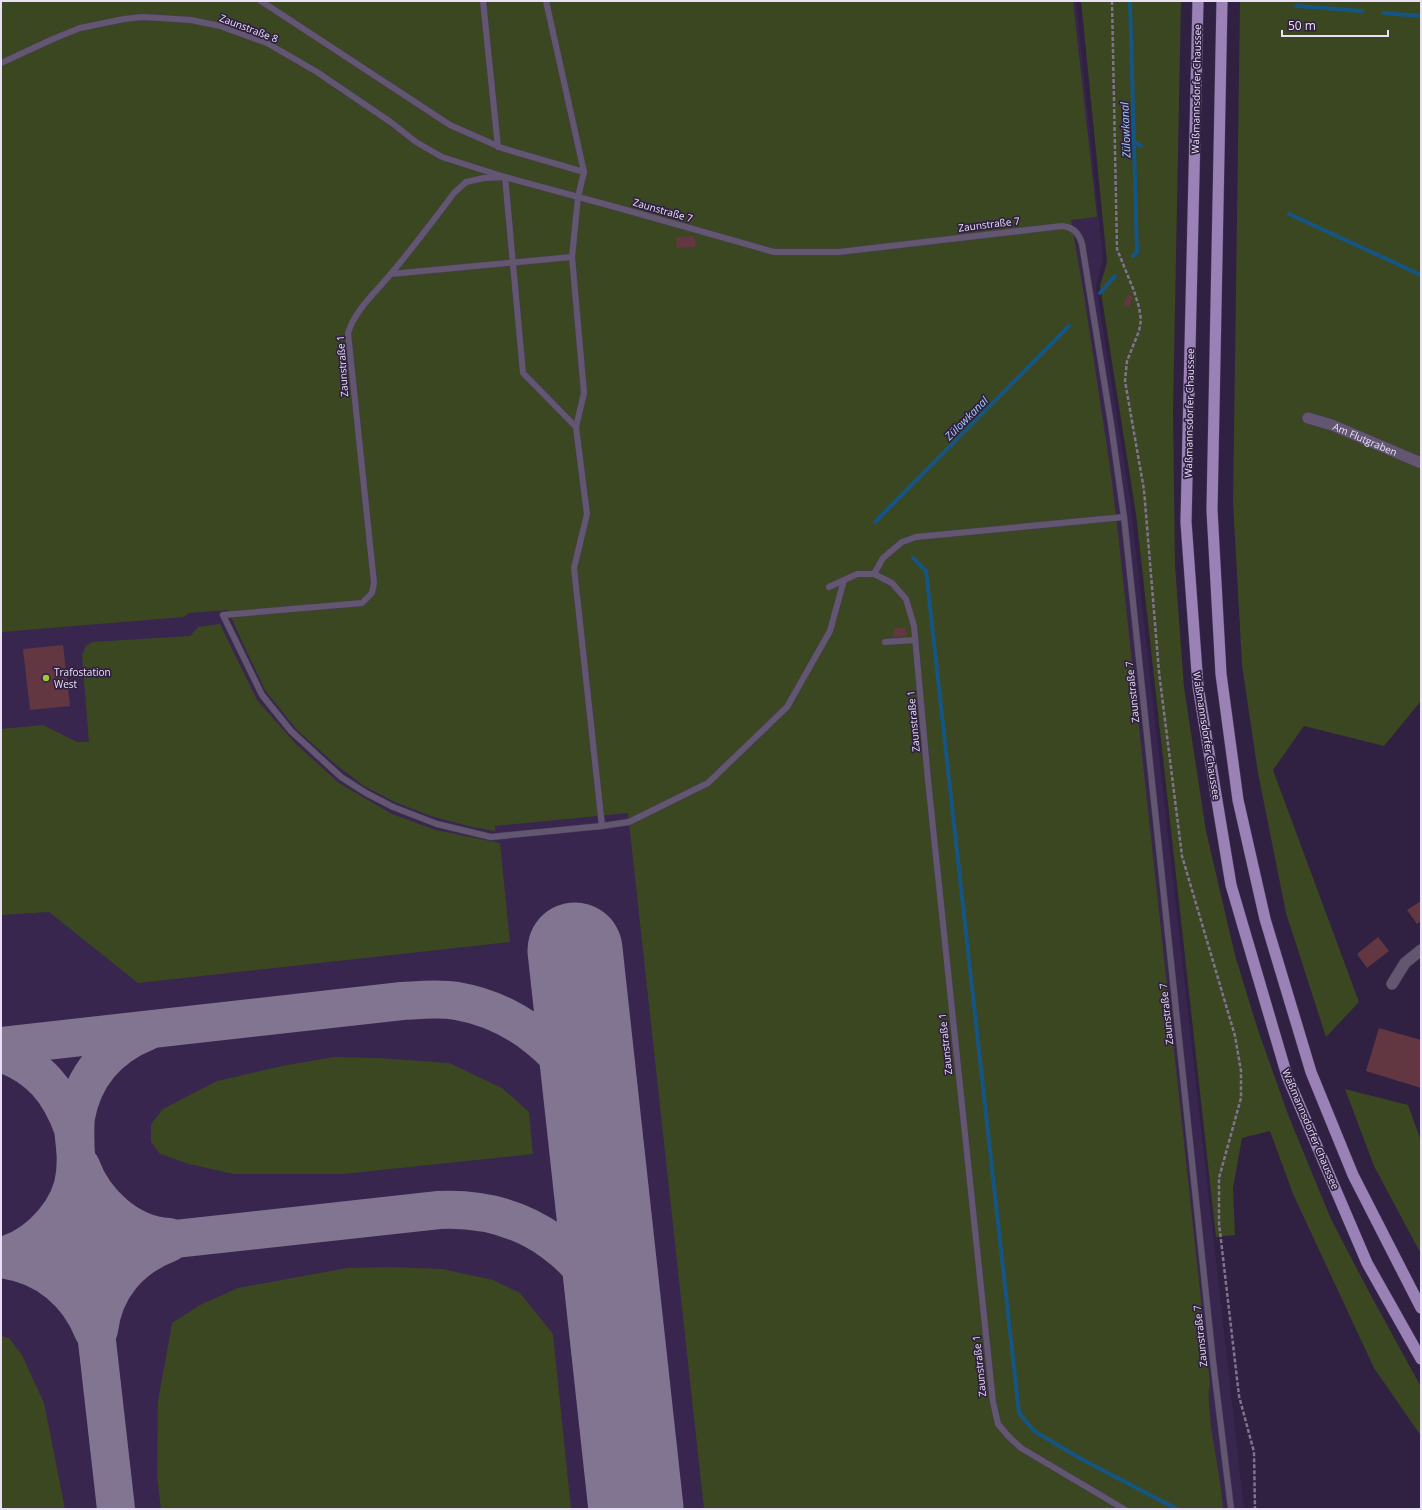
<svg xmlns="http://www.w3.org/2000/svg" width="1422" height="1510" viewBox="0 0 1422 1510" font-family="'Open Sans',sans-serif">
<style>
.built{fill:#39264e}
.green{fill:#3a4721}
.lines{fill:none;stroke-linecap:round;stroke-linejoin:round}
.stream{stroke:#155583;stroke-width:4}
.taxiway{stroke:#827591;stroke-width:38}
.runway{stroke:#827591;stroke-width:95}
.building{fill:#623741}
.service-casing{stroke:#4a3b5a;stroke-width:7}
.minor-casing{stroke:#4a3b5a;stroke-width:12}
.primary-casing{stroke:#4a3b5a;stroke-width:12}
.path{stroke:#80738f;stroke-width:2.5;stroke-dasharray:4 2;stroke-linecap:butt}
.service{stroke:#625671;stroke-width:6}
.minor{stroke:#625671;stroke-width:11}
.primary{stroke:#9a82b7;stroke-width:11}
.poi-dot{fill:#9dca30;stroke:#302041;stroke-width:1.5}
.labels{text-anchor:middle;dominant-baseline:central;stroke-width:3.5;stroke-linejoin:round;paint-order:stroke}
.street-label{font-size:10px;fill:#eae0f6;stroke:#302041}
.poi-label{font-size:10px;fill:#eae0f6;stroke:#302041;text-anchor:start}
.water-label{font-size:11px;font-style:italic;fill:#9fcef8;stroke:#302041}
</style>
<rect width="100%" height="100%" fill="#302041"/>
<polygon class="built" points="1,1 1076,1 1103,259 1096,286 1130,499 1244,1509 1,1509"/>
<g class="green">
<path d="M1,1h1072l24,216 -26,3 13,75 27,179 8,68 91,841c-3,15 0,28 1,43 4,28 10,55 12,83h-519l-76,-696 -133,13v5l-23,-4 -41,-11 -36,-14 -31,-16 -29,-22 -38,-34 -32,-40 -25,-53 -12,-27 -39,3 -5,4 -183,15z"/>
<polygon points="1081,1 1181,1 1173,411 1175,565 1184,687 1206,831 1235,955 1258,1030 1289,1117 1331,1219 1368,1290 1421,1387 1421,1436 1374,1368 1293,1194 1270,1131 1242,1138 1233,1188 1235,1235 1216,1237 1136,514 1100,286 1107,262"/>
<polygon points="1240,1 1421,1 1421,701 1384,746 1304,726 1273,770 1359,1002 1326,1037 1286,913 1258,773 1242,665 1233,502"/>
<polygon points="220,624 257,700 296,744 339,783 392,814 436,830 500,843 510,942 138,983 49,912 1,915 1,729 43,725 77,742 89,742 82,655 86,646 92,642 190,636 198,627"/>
<polygon points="334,1057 378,1058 449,1063 502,1088 529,1112 533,1154 343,1174 234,1174 189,1164 160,1154 151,1142 151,1124 163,1109 217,1081 282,1066"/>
<polygon points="1345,1089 1408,1105 1421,1141 1421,1254 1374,1166"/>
<polygon points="391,1267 442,1269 493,1280 520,1293 553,1334 571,1509 161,1509 157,1476 158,1401 172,1323 200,1305 238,1288 347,1268"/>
<polygon points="1,1336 9,1338 22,1355 44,1403 65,1509 1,1509"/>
</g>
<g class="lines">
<g class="stream">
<polyline points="1130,1 1137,252 1133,256"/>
<polyline points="1296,6 1362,11"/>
<polyline points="1384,13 1421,16"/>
<polyline points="1134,142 1141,146"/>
<polyline points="1289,214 1421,275"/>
<polyline points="1100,293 1115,276"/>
<polyline points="875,522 1069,326"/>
<polyline points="913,558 926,571 1019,1413 1034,1431 1083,1460 1177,1509"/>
</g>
<g class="taxiway">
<path d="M1,1046l401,-45c19,-1 37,-3 55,0 58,10 115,53 133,110 3,7 4,14 5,21"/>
<path d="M1,1053c38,13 59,39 72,76l43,380"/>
<path d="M81,1166c13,36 48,69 88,71"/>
<path d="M8,1254c33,-11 64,-46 67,-81 2,-19 -1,-38 1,-56 7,-40 32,-70 70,-85"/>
<path d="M1,1258l438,-48c87,-4 157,46 179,130"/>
<path d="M6,1260c40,6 72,33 87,71"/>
<path d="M99,1330c5,-42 31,-72 70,-87"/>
</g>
<polyline class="runway" points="575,950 636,1509"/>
</g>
<g class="building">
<polygon points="694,236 696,247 677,248 676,237"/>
<polygon points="1128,294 1133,297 1129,307 1123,305"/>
<polygon points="906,627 907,636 894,637 893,629"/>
<polygon points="63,645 70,706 30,710 23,649"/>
<polygon points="1421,901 1421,921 1417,924 1407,910"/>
<polygon points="1378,937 1389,951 1367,968 1357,954"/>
<polygon points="1379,1028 1421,1040 1421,1088 1366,1071"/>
</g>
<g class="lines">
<defs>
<g id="service">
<polyline points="261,1 450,125 502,148 584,172"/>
<polyline points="483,1 498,147"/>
<polyline points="546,1 584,172 578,197 572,257 584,393 576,427"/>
<polyline points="1,63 53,39 80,28 124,19 142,17 160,18 191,20 220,26 267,43 317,72 392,123 416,142 442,157 505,177 523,373 576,427 587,514 574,568 602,826"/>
<polyline points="391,274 572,257"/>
<polyline points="874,574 883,558 902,542 916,537 1124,517"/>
<path d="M844,580l-14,51 -43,76 -79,76 -79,39 -27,4 -111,11 -54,-13 -44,-17 -27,-14 -25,-16 -50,-46 -29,-36 -39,-80 139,-12 10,-10 2,-10 -26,-250c7,-23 27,-40 41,-57 23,-27 44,-55 65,-83l12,-11 18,-4 21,-1 114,31 155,44h65l223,-26c11,1 17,7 20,18l29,180 13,93 89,844 18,148"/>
<polyline points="829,587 857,574 874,574 892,583 906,599 914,626 928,780 993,1402 998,1424 1009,1437 1021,1448 1124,1509"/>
<polyline points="885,642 915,640"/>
</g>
<g id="minor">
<path id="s1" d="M1308,418l24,7 89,38"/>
<polyline points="1392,984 1405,963 1421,950"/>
</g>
<g id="primary">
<polyline points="1198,1 1186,522 1198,686 1231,885 1287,1076 1367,1263 1421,1359"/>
<polyline points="1222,1 1212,510 1221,674 1238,800 1265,919 1311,1072 1353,1175 1421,1308"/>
</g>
</defs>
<use href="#service" class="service-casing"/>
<use href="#minor" class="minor-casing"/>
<use href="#primary" class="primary-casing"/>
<polyline class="path" points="1112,1 1117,249 1134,291 1139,307 1141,320 1139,331 1127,361 1125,381 1144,490 1159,672 1182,856 1235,1036 1241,1071 1241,1098 1219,1178 1219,1223 1239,1396 1254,1452 1255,1509"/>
<use href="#service" class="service"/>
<use href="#minor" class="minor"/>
<use href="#primary" class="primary"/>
</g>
<circle class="poi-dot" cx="46" cy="678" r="4"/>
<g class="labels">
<g class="street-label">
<text transform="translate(249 28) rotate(21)">Zaunstraße 8</text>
<text transform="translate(1196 89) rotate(-89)">Waßmannsdorfer Chaussee</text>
<text transform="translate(663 210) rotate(16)">Zaunstraße 7</text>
<text transform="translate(989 224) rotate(-7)">Zaunstraße 7</text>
<text transform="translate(342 366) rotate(-94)">Zaunstraße 1</text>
<text transform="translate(1189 413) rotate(-89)">Waßmannsdorfer Chaussee</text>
<text stroke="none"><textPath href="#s1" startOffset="61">Am Flutgraben</textPath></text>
<text transform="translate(1132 692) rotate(-96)">Zaunstraße 7</text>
<text transform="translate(913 721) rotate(-95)">Zaunstraße 1</text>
<text transform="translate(1207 736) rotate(81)">Waßmannsdorfer Chaussee</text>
<text transform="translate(1166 1014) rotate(-96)">Zaunstraße 7</text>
<text transform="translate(945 1044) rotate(-96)">Zaunstraße 1</text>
<text transform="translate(1311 1129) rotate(67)">Waßmannsdorfer Chaussee</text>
<text transform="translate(1200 1336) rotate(-96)">Zaunstraße 7</text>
<text transform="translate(979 1366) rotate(-96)">Zaunstraße 1</text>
</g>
<g class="poi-label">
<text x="54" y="672">Trafostation<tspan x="54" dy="12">West</tspan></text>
</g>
<g class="water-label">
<text transform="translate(1125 130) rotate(-92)">Zülowkanal</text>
<text transform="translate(966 418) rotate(-45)">Zülowkanal</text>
</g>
</g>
<rect width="1422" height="1510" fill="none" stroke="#eae0f6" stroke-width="4"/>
<path d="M1282 30v6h106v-6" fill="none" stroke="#eae0f6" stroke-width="2"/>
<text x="1288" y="30" font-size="12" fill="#eae0f6" stroke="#302041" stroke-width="3" paint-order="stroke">50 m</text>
</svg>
